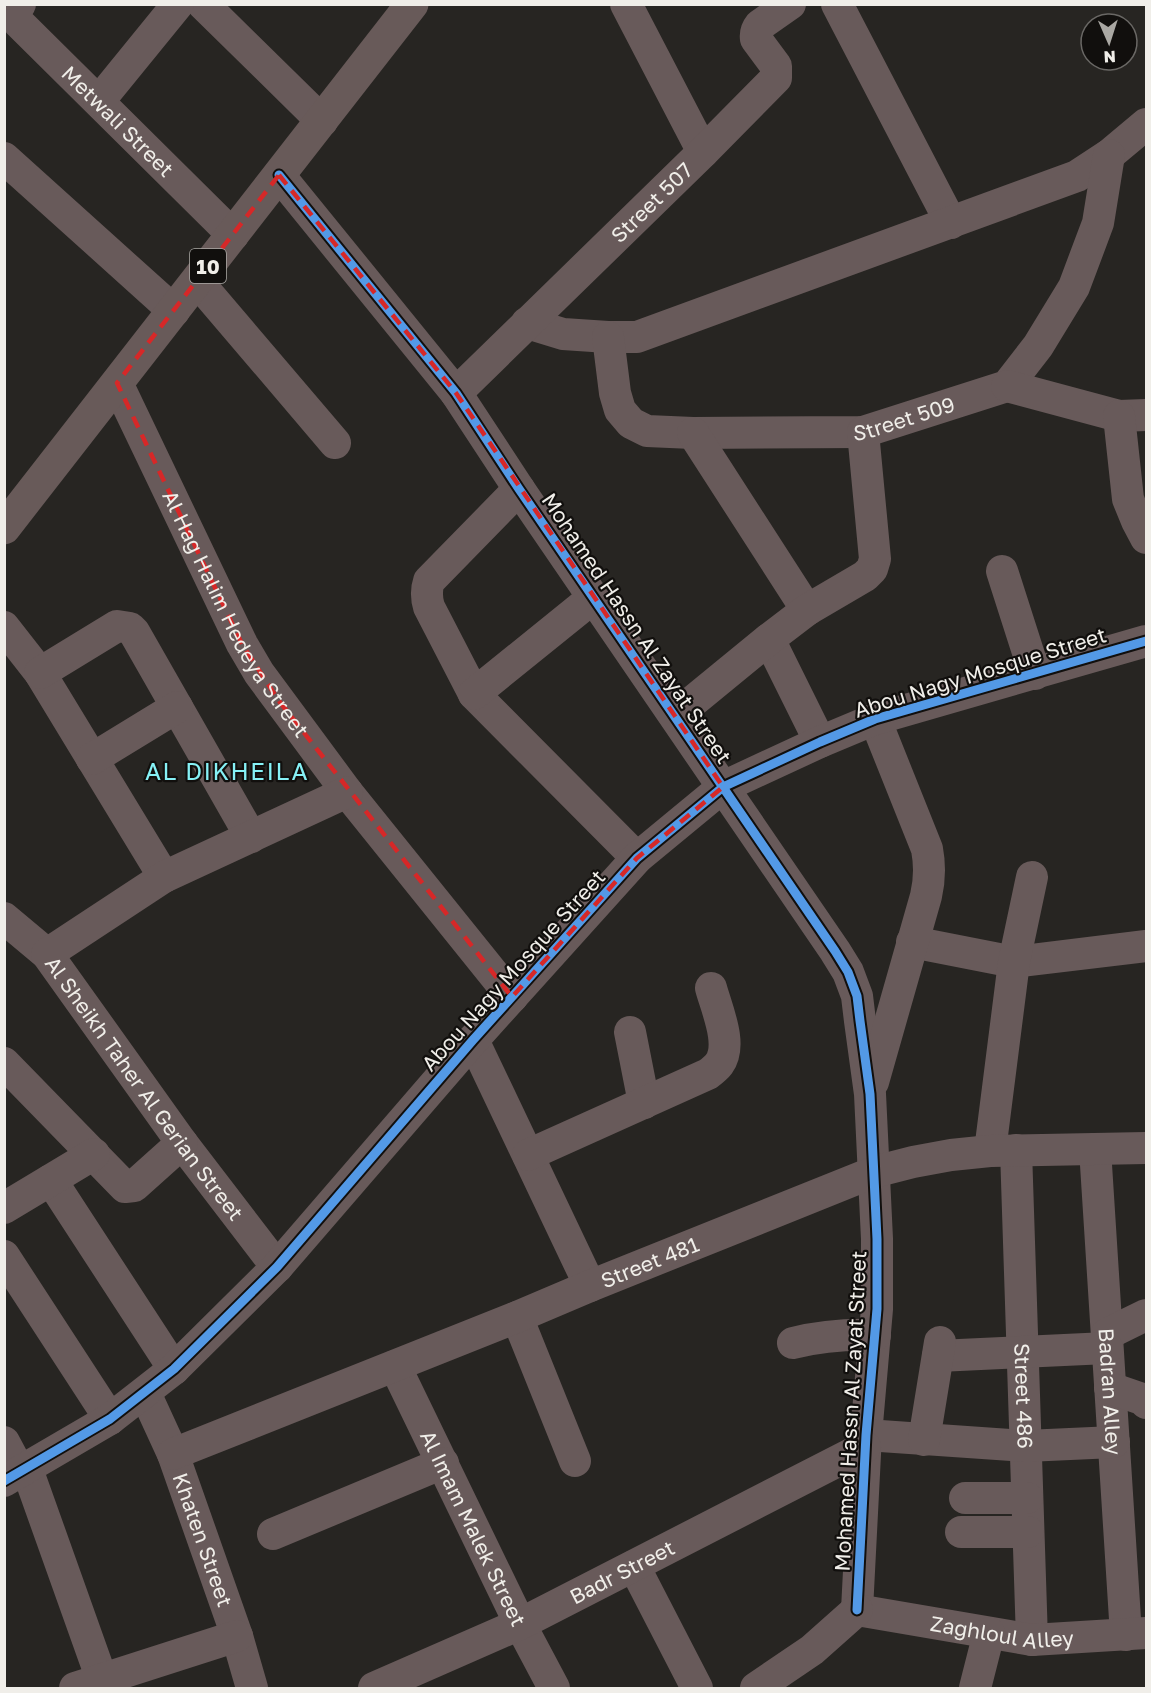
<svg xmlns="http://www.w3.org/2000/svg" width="1151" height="1693" viewBox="0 0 1151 1693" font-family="'Golos Text',sans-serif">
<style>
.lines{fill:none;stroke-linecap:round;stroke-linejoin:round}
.minor{stroke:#685a5a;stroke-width:32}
.primary{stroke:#685a59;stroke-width:33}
.cycleway-casing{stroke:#110f0d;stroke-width:13}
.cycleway{stroke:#5399e6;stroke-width:9}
.marked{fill:none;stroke:#d62828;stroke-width:4.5;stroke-dasharray:12 8;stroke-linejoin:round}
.labels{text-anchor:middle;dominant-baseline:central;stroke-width:4.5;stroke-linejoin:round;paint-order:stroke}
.shield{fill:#110f0d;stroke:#adaba7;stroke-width:1.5}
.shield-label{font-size:20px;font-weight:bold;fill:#f0eee9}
.street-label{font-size:21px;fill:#f0eee9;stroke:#110f0d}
.quarter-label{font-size:24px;letter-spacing:1.5px;fill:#86f1f6;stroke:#110f0d}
</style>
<rect width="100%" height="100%" fill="#272522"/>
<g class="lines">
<g class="minor">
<path id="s1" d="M20,4l-4,7 2,11 215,213"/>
<polyline points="203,4 322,121"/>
<polyline points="626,4 703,152"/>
<polyline points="837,4 951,223"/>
<polyline points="99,101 178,4"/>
<polyline points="4,158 174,311"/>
<polyline points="279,175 456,393 519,489 835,951 848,972 857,996 860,1021 870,1094 877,1239 877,1309 866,1435 857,1610"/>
<polyline points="197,281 335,443"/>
<polyline points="527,323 563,334 608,337 637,337 1077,176 1109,155 1146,124"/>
<path id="s2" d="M608,337l7,56 5,17 11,13 16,8 46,2 170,-1 144,-46 31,-40 36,-59 24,-64 11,-68"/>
<path id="s3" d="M117,383l125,261 17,29 88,119 165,205"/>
<polyline points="1007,386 1119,416 1146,415"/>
<path id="s4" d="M456,393l247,-241 73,-74v-12l-20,-27c-1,-6 0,-9 4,-14l30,-21"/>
<polyline points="1119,416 1128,499 1137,521 1146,538"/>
<polyline points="693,433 807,610"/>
<path d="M519,489l-90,92c-3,9 -3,16 0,26l45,87 163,164"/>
<polyline points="1002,571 1035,674"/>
<polyline points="4,627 40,673 164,877"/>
<polyline points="769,639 820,742"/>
<polyline points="40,673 117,626 130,628 134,632 251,837"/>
<polyline points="474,694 594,597"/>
<polyline points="675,716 769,639 807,610 865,576 872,569 875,559 863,432"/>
<polyline points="92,759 177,707"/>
<path id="s5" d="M4,918l43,36 135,189 95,124"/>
<polyline points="912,942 1014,962 1146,946"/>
<polyline points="47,954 164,877 347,792"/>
<polyline points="630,1032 644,1103"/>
<polyline points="473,1040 590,1286"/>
<polyline points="4,1063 125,1187 134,1186 182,1143"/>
<path d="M873,1082l53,-186c4,-17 4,-31 1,-47l-52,-130"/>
<path id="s6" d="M1095,1149l31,486"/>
<path id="s7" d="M1016,1150l16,490"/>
<polyline points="990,1151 1014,962 1032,877"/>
<path d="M528,1155l180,-81c4,-3 8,-6 11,-10 14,-19 -2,-54 -8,-76"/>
<polyline points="51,1180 174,1369"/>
<polyline points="4,1208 94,1154"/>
<polyline points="4,1256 110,1419"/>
<polyline points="517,1317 575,1461"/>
<polyline points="1107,1334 1146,1315"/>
<path d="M793,1343c28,-7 53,-9 82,-8"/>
<polyline points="938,1356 1107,1348"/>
<path id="s8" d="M395,1366l125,258 34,64"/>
<polyline points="1110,1388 1142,1399 1146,1403"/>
<path id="s9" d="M145,1393l28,61 64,182 15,52"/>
<polyline points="866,1435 1026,1446 1114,1442"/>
<polyline points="924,1440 940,1342"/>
<polyline points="4,1442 20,1472"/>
<path id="s10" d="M173,1454l344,-137 73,-31 284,-114 39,-10 38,-7 39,-4 156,-3"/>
<polyline points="27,1469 105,1688"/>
<polyline points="4,1481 110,1419 174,1369 277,1267 473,1040 637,858 723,787 820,742 875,719 1146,641"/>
<polyline points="965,1498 1027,1498"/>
<polyline points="961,1532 1028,1532"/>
<polyline points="273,1534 443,1463"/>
<polyline points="634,1566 697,1688"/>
<path id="s11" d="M857,1610l175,30 114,-7"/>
<polyline points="75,1688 237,1636"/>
<path id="s12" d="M374,1688l146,-64 345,-177"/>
<polyline points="756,1688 812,1650 857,1610"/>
<polyline points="975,1688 989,1633"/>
</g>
<polyline class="primary" points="4,528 412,4"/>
<defs>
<g id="cycleway">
<polyline points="279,175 456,393 519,489 835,951 848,972 857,996 860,1021 870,1094 877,1239 877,1309 866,1435 857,1610"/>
<polyline points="4,1481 110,1419 174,1369 277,1267 473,1040 637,858 723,787 820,742 875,719 1146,641"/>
</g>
</defs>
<use href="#cycleway" class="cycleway-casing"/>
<use href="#cycleway" class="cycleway"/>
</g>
<path class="marked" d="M279,175l177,218 267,394 -86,71 -125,139 -233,-296 -37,-57 -125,-261z"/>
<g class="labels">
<rect class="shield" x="190" y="249" width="36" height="34" rx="4.5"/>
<g class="shield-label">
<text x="208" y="266">10</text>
</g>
<g class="street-label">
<text stroke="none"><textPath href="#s1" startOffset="160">Metwali Street</textPath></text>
<text stroke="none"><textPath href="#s4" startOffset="273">Street 507</textPath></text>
<text stroke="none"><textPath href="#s2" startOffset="368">Street 509</textPath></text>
<text stroke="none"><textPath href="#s3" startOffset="260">Al Hag Halim Hedeya Street</textPath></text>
<text transform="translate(637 628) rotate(56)">Mohamed Hassn Al Zayat Street</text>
<text transform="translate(980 672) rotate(-17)">Abou Nagy Mosque Street</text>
<text transform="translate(513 970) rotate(-48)">Abou Nagy Mosque Street</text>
<text stroke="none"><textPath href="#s5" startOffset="222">Al Sheikh Taher Al Gerian Street</textPath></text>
<text stroke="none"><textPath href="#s10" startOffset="514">Street 481</textPath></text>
<text stroke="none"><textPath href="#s6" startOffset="243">Badran Alley</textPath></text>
<text stroke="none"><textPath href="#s7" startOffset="246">Street 486</textPath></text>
<text transform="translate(850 1411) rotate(-87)">Mohamed Hassn Al Zayat Street</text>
<text stroke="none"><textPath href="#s8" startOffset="180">Al Imam Malek Street</textPath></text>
<text stroke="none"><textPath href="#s9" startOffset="158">Khaten Street</textPath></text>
<text stroke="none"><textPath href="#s12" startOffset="274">Badr Street</textPath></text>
<text stroke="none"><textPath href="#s11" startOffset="147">Zaghloul Alley</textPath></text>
</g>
<g class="quarter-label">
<text x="227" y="770">AL DIKHEILA</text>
</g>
</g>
<rect width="1151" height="1693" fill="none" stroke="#f0eee9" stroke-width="12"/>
<g transform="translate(1109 42) rotate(177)"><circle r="28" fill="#110f0d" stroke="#6a6865" stroke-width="1.5"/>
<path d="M0-4.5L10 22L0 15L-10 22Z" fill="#aaa8a3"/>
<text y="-9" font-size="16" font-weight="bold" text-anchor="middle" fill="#f0eee9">N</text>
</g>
</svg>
